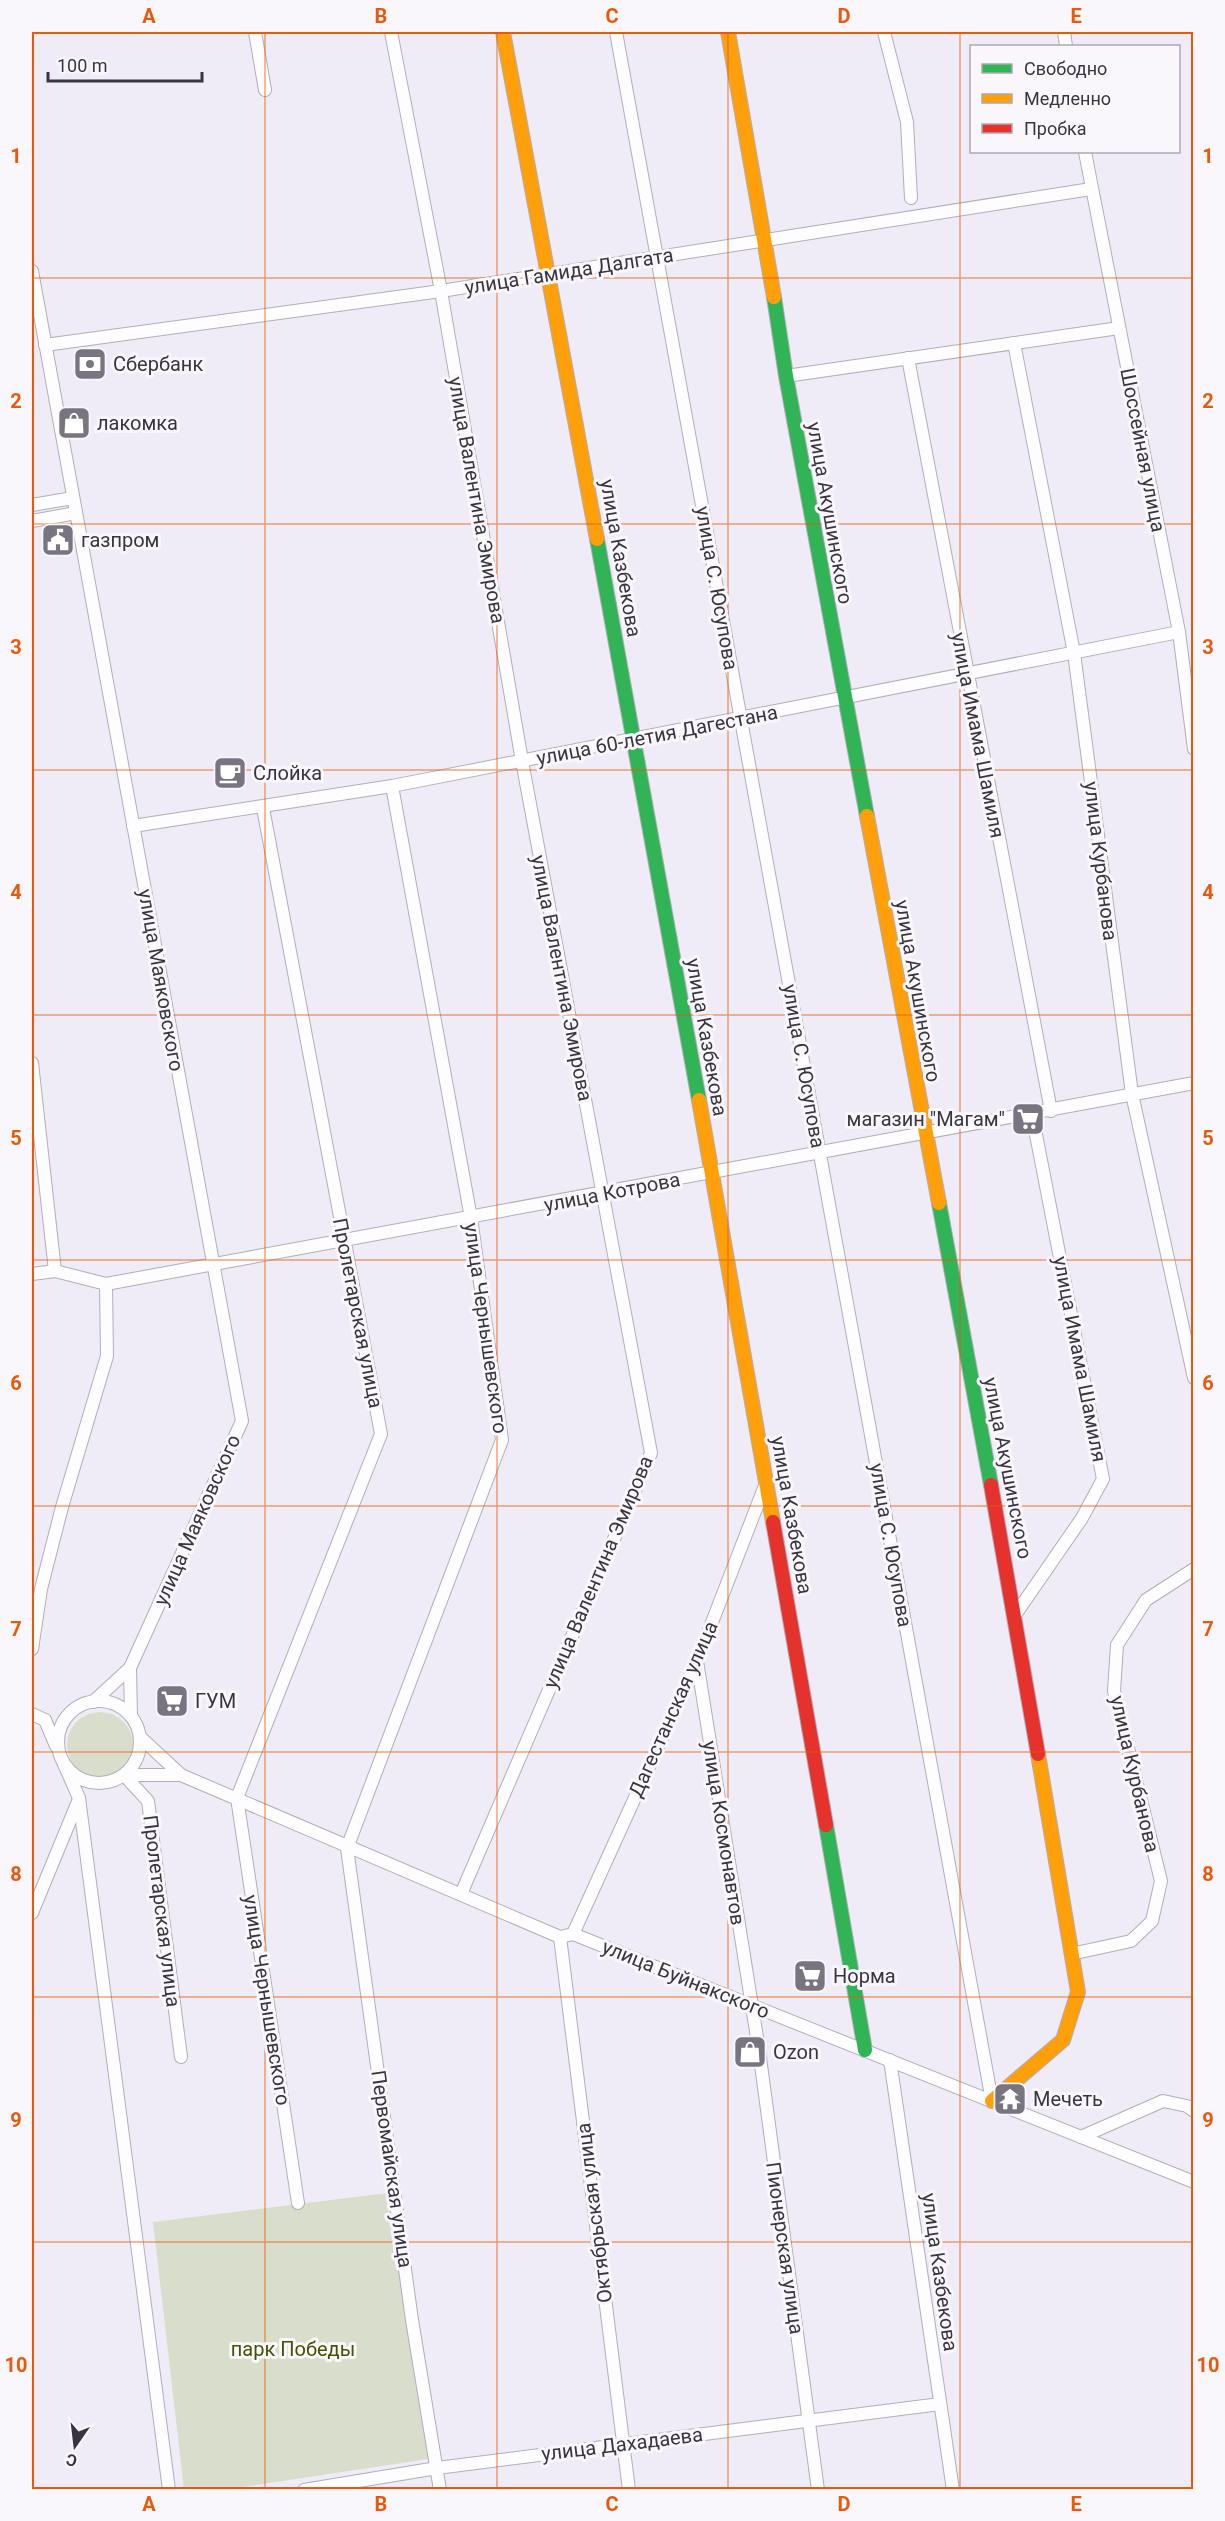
<svg xmlns="http://www.w3.org/2000/svg" width="1225" height="2521" viewBox="0 0 1225 2521" font-family="Roboto,sans-serif">
<style>
.green{fill:#d9ddcb}
.lines{fill:none;stroke-linecap:round;stroke-linejoin:round}
.street-casing{stroke:#b1aeb8;stroke-width:14}
.fast-casing{stroke:#b1aeb8;stroke-width:16}
.slow-casing{stroke:#b1aeb8;stroke-width:16}
.jam-casing{stroke:#b1aeb8;stroke-width:16}
.street{stroke:#fdfcfe;stroke-width:12}
.fast{stroke:#30b455;stroke-width:14}
.slow{stroke:#ff9f0a;stroke-width:14}
.jam{stroke:#e5322d;stroke-width:14}
.grid{fill:none;stroke:#e8590c;stroke-width:1.5;stroke-opacity:0.55}
.labels{text-anchor:middle;dominant-baseline:central;stroke-width:6;stroke-linejoin:round;paint-order:stroke}
.street-label{font-size:20px;fill:#393540;stroke:#f9f7fc}
.poi-label{font-size:20px;fill:#393540;stroke:#f9f7fc;text-anchor:start}
.park-label{font-size:20px;fill:#475200;stroke:#f9f7fc}
.neatline{fill:none;stroke:#e8590c;stroke-width:2}
.grid-label{font-size:20px;text-anchor:middle;font-weight:bold;fill:#e8590c}
</style>
<rect width="100%" height="100%" fill="#efecf7"/>
<g class="green">
<circle cx="100" cy="1745" r="33"/>
<polygon points="396,2192 435,2458 230,2489 184,2489 153,2222"/>
</g>
<g class="lines">
<defs>
<g id="street">
<polyline points="255,32 265,90"/>
<polyline points="391,32 441,291 522,761 651,1453 461,1894"/>
<polyline points="616,32 992,2101"/>
<polyline points="884,32 907,122 911,198"/>
<polyline points="1064,32 1066,46"/>
<polyline points="1085,152 1179,632 1194,749"/>
<polyline points="32,271 242,1421 130,1668"/>
<polyline points="1014,343 1074,653 1132,1094 1194,1378"/>
<polyline points="45,345 441,291 1091,189"/>
<polyline points="908,358 1051,1111"/>
<polyline points="786,376 1119,328"/>
<polyline points="32,505 73,498"/>
<polyline points="32,521 76,513"/>
<polyline points="392,786 471,1218 502,1440 347,1848 412,2320 440,2490"/>
<polyline points="263,808 381,1434 237,1798 298,2203"/>
<polyline points="133,826 392,786 1179,632"/>
<polyline points="32,1063 55,1271"/>
<polyline points="32,1274 55,1271 106,1284 1194,1083"/>
<polyline points="1015,1615 1082,1518 1103,1479 1032,1114"/>
<polyline points="32,1649 41,1589 62,1507 107,1356 106,1284"/>
<polyline points="697,1661 759,2050 818,2490"/>
<circle cx="99" cy="1742" r="41"/>
<polyline points="93,1702 130,1668 131,1716"/>
<polyline points="32,1714 45,1720"/>
<polyline points="45,1720 56,1746"/>
<polyline points="140,1737 181,1775"/>
<polyline points="64,1764 79,1798 169,2490"/>
<polyline points="124,1775 181,1775 560,1937 573,1934 1194,2182"/>
<polyline points="124,1775 148,1801 181,2057"/>
<polyline points="32,1913 79,1799"/>
<polyline points="573,1934 697,1661 766,1483"/>
<polyline points="560,1937 629,2490"/>
<polyline points="1071,1954 1131,1941 1152,1921 1161,1881 1114,1691 1117,1645 1146,1600 1194,1569"/>
<polyline points="890,2060 953,2490"/>
<polyline points="1081,2137 1163,2101 1187,2106 1194,2111"/>
<polyline points="304,2490 437,2468 940,2404"/>
</g>
<g id="fast">
<polyline points="774,297 786,376 867,816"/>
<polyline points="597,539 699,1100"/>
<polyline points="939,1203 991,1485"/>
<polyline points="826,1825 865,2050"/>
</g>
<g id="slow">
<polyline points="503,32 597,539"/>
<polyline points="728,32 774,297"/>
<polyline points="867,816 939,1203"/>
<polyline points="699,1100 773,1522"/>
<polyline points="992,2101 1063,2040 1078,1992 1038,1754"/>
</g>
<g id="jam">
<polyline points="991,1485 1038,1754"/>
<polyline points="773,1522 826,1825"/>
</g>
</defs>
<use href="#street" class="street-casing"/>
<use href="#fast" class="fast-casing"/>
<use href="#slow" class="slow-casing"/>
<use href="#jam" class="jam-casing"/>
<use href="#street" class="street"/>
<use href="#fast" class="fast"/>
<use href="#slow" class="slow"/>
<use href="#jam" class="jam"/>
</g>
<path class="grid" d="M265,32v2458M497,32v2458M728,32v2458M960,32v2458M32,278h1162M32,524h1162M32,770h1162M32,1015h1162M32,1260h1162M32,1506h1162M32,1752h1162M32,1997h1162M32,2242h1162"/>
<defs>
<symbol id="bank-square" viewBox="-11 -11 22 22"><rect x="-9" y="-9" width="18" height="18" rx="4" fill="#797580" stroke="#f9f7fc"/><path d="M-6-4H6V4H-6ZM0-2.3a2.3 2.3 0 1 0 0 4.6a2.3 2.3 0 1 0 0-4.6Z" fill="#fff"/></symbol>
<symbol id="shop-square" viewBox="-11 -11 22 22"><rect x="-9" y="-9" width="18" height="18" rx="4" fill="#797580" stroke="#f9f7fc"/><path d="M-5-2.5h2.3a2.7 3.5 0 0 1 5.4 0H5L5.5 6h-11ZM-1.5-2.5h3a1.5 2.3 0 0 0-3 0Z" fill="#fff"/></symbol>
<symbol id="civic-square" viewBox="-11 -11 22 22"><rect x="-9" y="-9" width="18" height="18" rx="4" fill="#797580" stroke="#f9f7fc"/><path d="M-.6-6.5H3V-4.5H.6V-3L4-1V1h2V6H-6V1h2V-1L-.6-3ZM-1.2 2.5V6h2.4V2.5Z" fill="#fff"/></symbol>
<symbol id="cafe-square" viewBox="-11 -11 22 22"><rect x="-9" y="-9" width="18" height="18" rx="4" fill="#797580" stroke="#f9f7fc"/><path d="M-5.5-4.5H6V0H3Q3 3.5 0 3.5H-2.5Q-5.5 3.5-5.5 0ZM3-3.2v2h1.7v-2ZM-6 4.5H4V6H-6Z" fill="#fff"/></symbol>
<symbol id="supermarket-square" viewBox="-11 -11 22 22"><rect x="-9" y="-9" width="18" height="18" rx="4" fill="#797580" stroke="#f9f7fc"/><path d="M-6-5.5h2.5l.6 2H6L4.5 2H-2.5L-4.4-4H-6ZM-1.5 3.2a1.3 1.3 0 1 0 .1 0ZM3 3.2a1.3 1.3 0 1 0 .1 0Z" fill="#fff"/></symbol>
<symbol id="temple-square" viewBox="-11 -11 22 22"><rect x="-9" y="-9" width="18" height="18" rx="4" fill="#797580" stroke="#f9f7fc"/><path d="M0-6L5-2H3V0L6.5 2.5H4V6H1.5V3h-3V6H-4V2.5H-6.5L-3 0V-2H-5Z" fill="#fff"/></symbol>
</defs>
<g fill-rule="evenodd">
<use href="#bank-square" x="71" y="345" width="38" height="38"/>
<use href="#shop-square" x="55" y="404" width="38" height="38"/>
<use href="#civic-square" x="39" y="521" width="38" height="38"/>
<use href="#cafe-square" x="211" y="754" width="38" height="38"/>
<use href="#supermarket-square" x="1009" y="1100" width="38" height="38"/>
<use href="#supermarket-square" x="153" y="1682" width="38" height="38"/>
<use href="#supermarket-square" x="791" y="1957" width="38" height="38"/>
<use href="#shop-square" x="731" y="2033" width="38" height="38"/>
<use href="#temple-square" x="991" y="2080" width="38" height="38"/>
</g>
<g class="labels">
<g class="street-label">
<text transform="translate(569 271) rotate(-9)">улица Гамида Далгата</text>
<text transform="translate(1143 450) rotate(79)">Шоссейная улица</text>
<text transform="translate(477 500) rotate(80)">улица Валентина Эмирова</text>
<text transform="translate(830 513) rotate(80)">улица Акушинского</text>
<text transform="translate(621 558) rotate(80)">улица Казбекова</text>
<text transform="translate(717 588) rotate(80)">улица С. Юсупова</text>
<text transform="translate(657 735) rotate(-11)">улица 60-летия Дагестана</text>
<text transform="translate(978 735) rotate(79)">улица Имама Шамиля</text>
<text transform="translate(1101 861) rotate(83)">улица Курбанова</text>
<text transform="translate(562 978) rotate(79)">улица Валентина Эмирова</text>
<text transform="translate(161 980) rotate(80)">улица Маяковского</text>
<text transform="translate(918 991) rotate(80)">улица Акушинского</text>
<text transform="translate(707 1037) rotate(80)">улица Казбекова</text>
<text transform="translate(804 1066) rotate(80)">улица С. Юсупова</text>
<text transform="translate(612 1192) rotate(-11)">улица Котрова</text>
<text transform="translate(358 1313) rotate(79)">Пролетарская улица</text>
<text transform="translate(486 1328) rotate(82)">улица Чернышевского</text>
<text transform="translate(1080 1359) rotate(79)">улица Имама Шамиля</text>
<text transform="translate(1008 1468) rotate(79)">улица Акушинского</text>
<text transform="translate(792 1515) rotate(80)">улица Казбекова</text>
<text transform="translate(197 1520) rotate(-66)">улица Маяковского</text>
<text transform="translate(891 1545) rotate(80)">улица С. Юсупова</text>
<text transform="translate(598 1572) rotate(-67)">улица Валентина Эмирова</text>
<text transform="translate(673 1709) rotate(-66)">Дагестанская улица</text>
<text transform="translate(1135 1774) rotate(77)">улица Курбанова</text>
<text transform="translate(724 1833) rotate(81)">улица Космонавтов</text>
<text transform="translate(162 1911) rotate(83)">Пролетарская улица</text>
<text transform="translate(686 1979) rotate(22)">улица Буйнакского</text>
<text transform="translate(267 2000) rotate(81)">улица Чернышевского</text>
<text transform="translate(392 2169) rotate(82)">Первомайская улица</text>
<text transform="translate(594 2213) rotate(-97)">Октябрьская улица</text>
<text transform="translate(785 2248) rotate(82)">Пионерская улица</text>
<text transform="translate(940 2272) rotate(82)">улица Казбекова</text>
<text transform="translate(622 2444) rotate(-7)">улица Дахадаева</text>
</g>
<g class="poi-label">
<text x="113" y="364">Сбербанк</text>
<text x="97" y="423">лакомка</text>
<text x="81" y="540">газпром</text>
<text x="253" y="773">Слойка</text>
<text x="1005" y="1119" text-anchor="end">магазин "Магам"</text>
<text x="195" y="1701">ГУМ</text>
<text x="833" y="1976">Норма</text>
<text x="773" y="2052">Ozon</text>
<text x="1033" y="2099">Мечеть</text>
</g>
<g class="park-label">
<text x="293" y="2349">парк Победы</text>
</g>
</g>
<rect width="1225" height="2521" fill="none" stroke="#f9f7fc" stroke-width="66"/>
<rect x="970" y="45" width="210" height="108" fill="#f9f7fc" stroke="#aca9b1" stroke-width="1.5"/>
<rect x="982" y="64" width="30" height="9" fill="#30b455" stroke="#aca9b1" stroke-width="1.5"/>
<text x="1024" y="75" font-size="18" fill="#393540">Свободно</text>
<rect x="982" y="94" width="30" height="9" fill="#ff9f0a" stroke="#aca9b1" stroke-width="1.5"/>
<text x="1024" y="105" font-size="18" fill="#393540">Медленно</text>
<rect x="982" y="124" width="30" height="9" fill="#e5322d" stroke="#aca9b1" stroke-width="1.5"/>
<text x="1024" y="135" font-size="18" fill="#393540">Пробка</text>
<g transform="translate(75 2446) rotate(194)" stroke="#f9f7fc" stroke-width="4.5" paint-order="stroke">
<path d="M0-4.5L10 22L0 15L-10 22Z" fill="#393540"/>
<text y="-9" font-size="16" font-weight="bold" text-anchor="middle" fill="#393540">С</text>
</g>
<path d="M48 72v9h154v-9" fill="none" stroke="#393540" stroke-width="3"/>
<text x="57" y="72" font-size="18" fill="#393540" stroke="#f9f7fc" stroke-width="4.5" paint-order="stroke">100 m</text>
<rect x="33" y="33" width="1159" height="2455" class="neatline"/>
<g class="grid-label">
<text x="149" y="23">A</text>
<text x="381" y="23">B</text>
<text x="612" y="23">C</text>
<text x="844" y="23">D</text>
<text x="1076" y="23">E</text>
<text x="16" y="163">1</text>
<text x="1208" y="163">1</text>
<text x="16" y="408">2</text>
<text x="1208" y="408">2</text>
<text x="16" y="654">3</text>
<text x="1208" y="654">3</text>
<text x="16" y="899">4</text>
<text x="1208" y="899">4</text>
<text x="16" y="1145">5</text>
<text x="1208" y="1145">5</text>
<text x="16" y="1390">6</text>
<text x="1208" y="1390">6</text>
<text x="16" y="1636">7</text>
<text x="1208" y="1636">7</text>
<text x="16" y="1881">8</text>
<text x="1208" y="1881">8</text>
<text x="16" y="2127">9</text>
<text x="1208" y="2127">9</text>
<text x="16" y="2372">10</text>
<text x="1208" y="2372">10</text>
<text x="149" y="2511">A</text>
<text x="381" y="2511">B</text>
<text x="612" y="2511">C</text>
<text x="844" y="2511">D</text>
<text x="1076" y="2511">E</text>
</g>
</svg>
